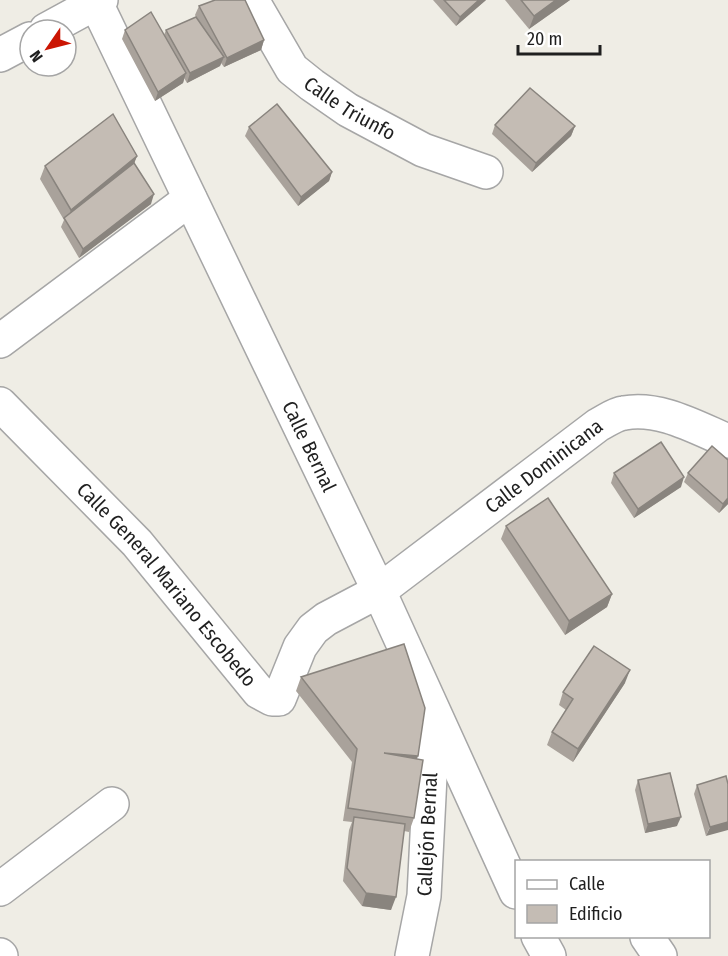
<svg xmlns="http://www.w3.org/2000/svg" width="728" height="956" viewBox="0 0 728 956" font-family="'Fira Sans Condensed',sans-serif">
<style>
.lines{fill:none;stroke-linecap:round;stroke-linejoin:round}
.minor-casing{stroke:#a6a6a6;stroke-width:36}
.minor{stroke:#fff;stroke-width:33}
.wall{fill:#a9a29b}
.shaded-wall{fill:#89847e}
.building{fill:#c4bcb4;stroke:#89847e;stroke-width:1.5}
.labels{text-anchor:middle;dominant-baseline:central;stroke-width:6;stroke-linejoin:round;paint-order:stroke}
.street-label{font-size:20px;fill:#1f1f1f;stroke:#fff}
</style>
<rect width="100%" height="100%" fill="#efede5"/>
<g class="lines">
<defs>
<g id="minor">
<path id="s1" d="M252,0l40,69 20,16 36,25 75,40 63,22"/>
<path id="s2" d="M96,3l283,588 137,301"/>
<polyline points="46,30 101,0"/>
<polyline points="0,55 30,39"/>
<polyline points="0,341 190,199"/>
<path id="s3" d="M0,404l137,139 122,149 13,7h7l21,-52 13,-18 13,-10 53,-28 219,-166c8,-4 17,-11 26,-12 35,-7 73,15 104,28"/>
<polyline points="0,889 112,804"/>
<polyline points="538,936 549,956"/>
<polyline points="647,937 660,956"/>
<polyline points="0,955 1,956"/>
<path id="s4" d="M412,956l12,-60 9,-180"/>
</g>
</defs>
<use href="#minor" class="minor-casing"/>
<use href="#minor" class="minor"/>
</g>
<g class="wall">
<polygon points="433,0 486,0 456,26"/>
<polygon points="505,0 570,0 529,29"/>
<polygon points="199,6 264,40 261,50 224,67 221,63 220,66 187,83 184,78 183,83 155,101 122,39 125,30 164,35 166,30 196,17 195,15"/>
<polygon points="495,125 575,126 571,136 532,172 492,134"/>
<polygon points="249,127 332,172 329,181 298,206 245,136"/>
<polygon points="137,156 134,163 151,204 79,258 61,227 64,220 40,179 45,166"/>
<polygon points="728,460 728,504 719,513 684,482 688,473"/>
<polygon points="614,473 681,487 634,518 611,483"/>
<polygon points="506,526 612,594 607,607 565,635 501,539"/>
<polygon points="301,677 417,759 414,818 409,832 404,831 391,910 362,906 343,881 349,830 352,822 343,821 352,762 296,691"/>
<polygon points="625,683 573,762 547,745 552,732 566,710 559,705 563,692"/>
<polygon points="638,780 677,826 645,833 635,790"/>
<polygon points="728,784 706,836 694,794 697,785"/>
</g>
<g class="shaded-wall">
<polygon points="479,0 486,0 456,26 460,17"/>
<polygon points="556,0 570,0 529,29 534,16"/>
<polygon points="264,40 261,50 224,67 227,58"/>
<polygon points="224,57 220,66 187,83 190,73"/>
<polygon points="186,73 183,83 155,101 158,92"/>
<polygon points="575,126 571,136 532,172 536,163"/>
<polygon points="137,156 132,169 67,222 71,210"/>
<polygon points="332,172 329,181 298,206 301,197"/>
<polygon points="154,194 151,204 79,258 83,249"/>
<polygon points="684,477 681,487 634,518 638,509"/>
<polygon points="728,498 728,504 719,513 723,504"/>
<polygon points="612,594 607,607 565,635 569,621"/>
<polygon points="630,670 625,683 573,762 578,749"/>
<polygon points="384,753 418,756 413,770"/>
<polygon points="681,817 677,826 645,833 648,824"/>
<polygon points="728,822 728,830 706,836 710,827"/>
<polygon points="366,893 396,897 391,910 362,906"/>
</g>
<g class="building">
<polygon points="215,0 245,0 264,40 227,58 199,6"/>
<polygon points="444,0 479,0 460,17"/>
<polygon points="521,0 556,0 534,16"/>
<polygon points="151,12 186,73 158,92 125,30"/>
<polygon points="196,17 224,57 190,73 166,30"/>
<polygon points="530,88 575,126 536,163 495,125"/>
<polygon points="277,104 332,172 301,197 249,127"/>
<polygon points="113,114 137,156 71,210 45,166"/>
<polygon points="134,163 154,194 83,249 64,218"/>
<polygon points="661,442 684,477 638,509 614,473"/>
<polygon points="712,446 728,460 728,498 723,504 688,473"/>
<polygon points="548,498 612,594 569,621 506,526"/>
<polygon points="404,644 425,708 418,756 384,753 423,760 414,818 348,808 357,749 301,677"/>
<polygon points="594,646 630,670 578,749 552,732 573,699 563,692"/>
<polygon points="670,773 681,817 648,824 638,780"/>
<polygon points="726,776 728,784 728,822 710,827 697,785"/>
<polygon points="354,817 405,824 396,897 366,893 347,868"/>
</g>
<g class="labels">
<g class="street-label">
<text stroke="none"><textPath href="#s1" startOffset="150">Calle Triunfo</textPath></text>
<text stroke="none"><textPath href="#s2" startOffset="492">Calle Bernal</textPath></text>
<text stroke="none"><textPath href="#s3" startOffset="771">Calle Dominicana</textPath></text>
<text stroke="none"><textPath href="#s3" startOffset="246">Calle General Mariano Escobedo</textPath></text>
<text stroke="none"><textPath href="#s4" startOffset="123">Callejón Bernal</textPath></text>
</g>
</g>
<rect x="515" y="860" width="195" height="78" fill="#ffffff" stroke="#a5a5a5" stroke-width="1.5"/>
<rect x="527" y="880" width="30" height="9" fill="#ffffff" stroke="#a5a5a5" stroke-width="1.5"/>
<text x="569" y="890" font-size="18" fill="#1f1f1f">Calle</text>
<rect x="527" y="905" width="30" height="18" fill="#c4bcb4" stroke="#a5a5a5" stroke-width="1.5"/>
<text x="569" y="920" font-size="18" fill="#1f1f1f">Edificio</text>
<g transform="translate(48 48) rotate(235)"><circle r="28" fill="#ffffff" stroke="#a5a5a5" stroke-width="1.5"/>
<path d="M0-4.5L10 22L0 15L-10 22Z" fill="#cb1503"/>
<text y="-9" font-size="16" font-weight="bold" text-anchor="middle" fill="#1f1f1f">N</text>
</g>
<path d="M518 45v9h82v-9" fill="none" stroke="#1f1f1f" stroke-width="3"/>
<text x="527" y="45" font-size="18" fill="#1f1f1f" stroke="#ffffff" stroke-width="4.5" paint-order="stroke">20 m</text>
</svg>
